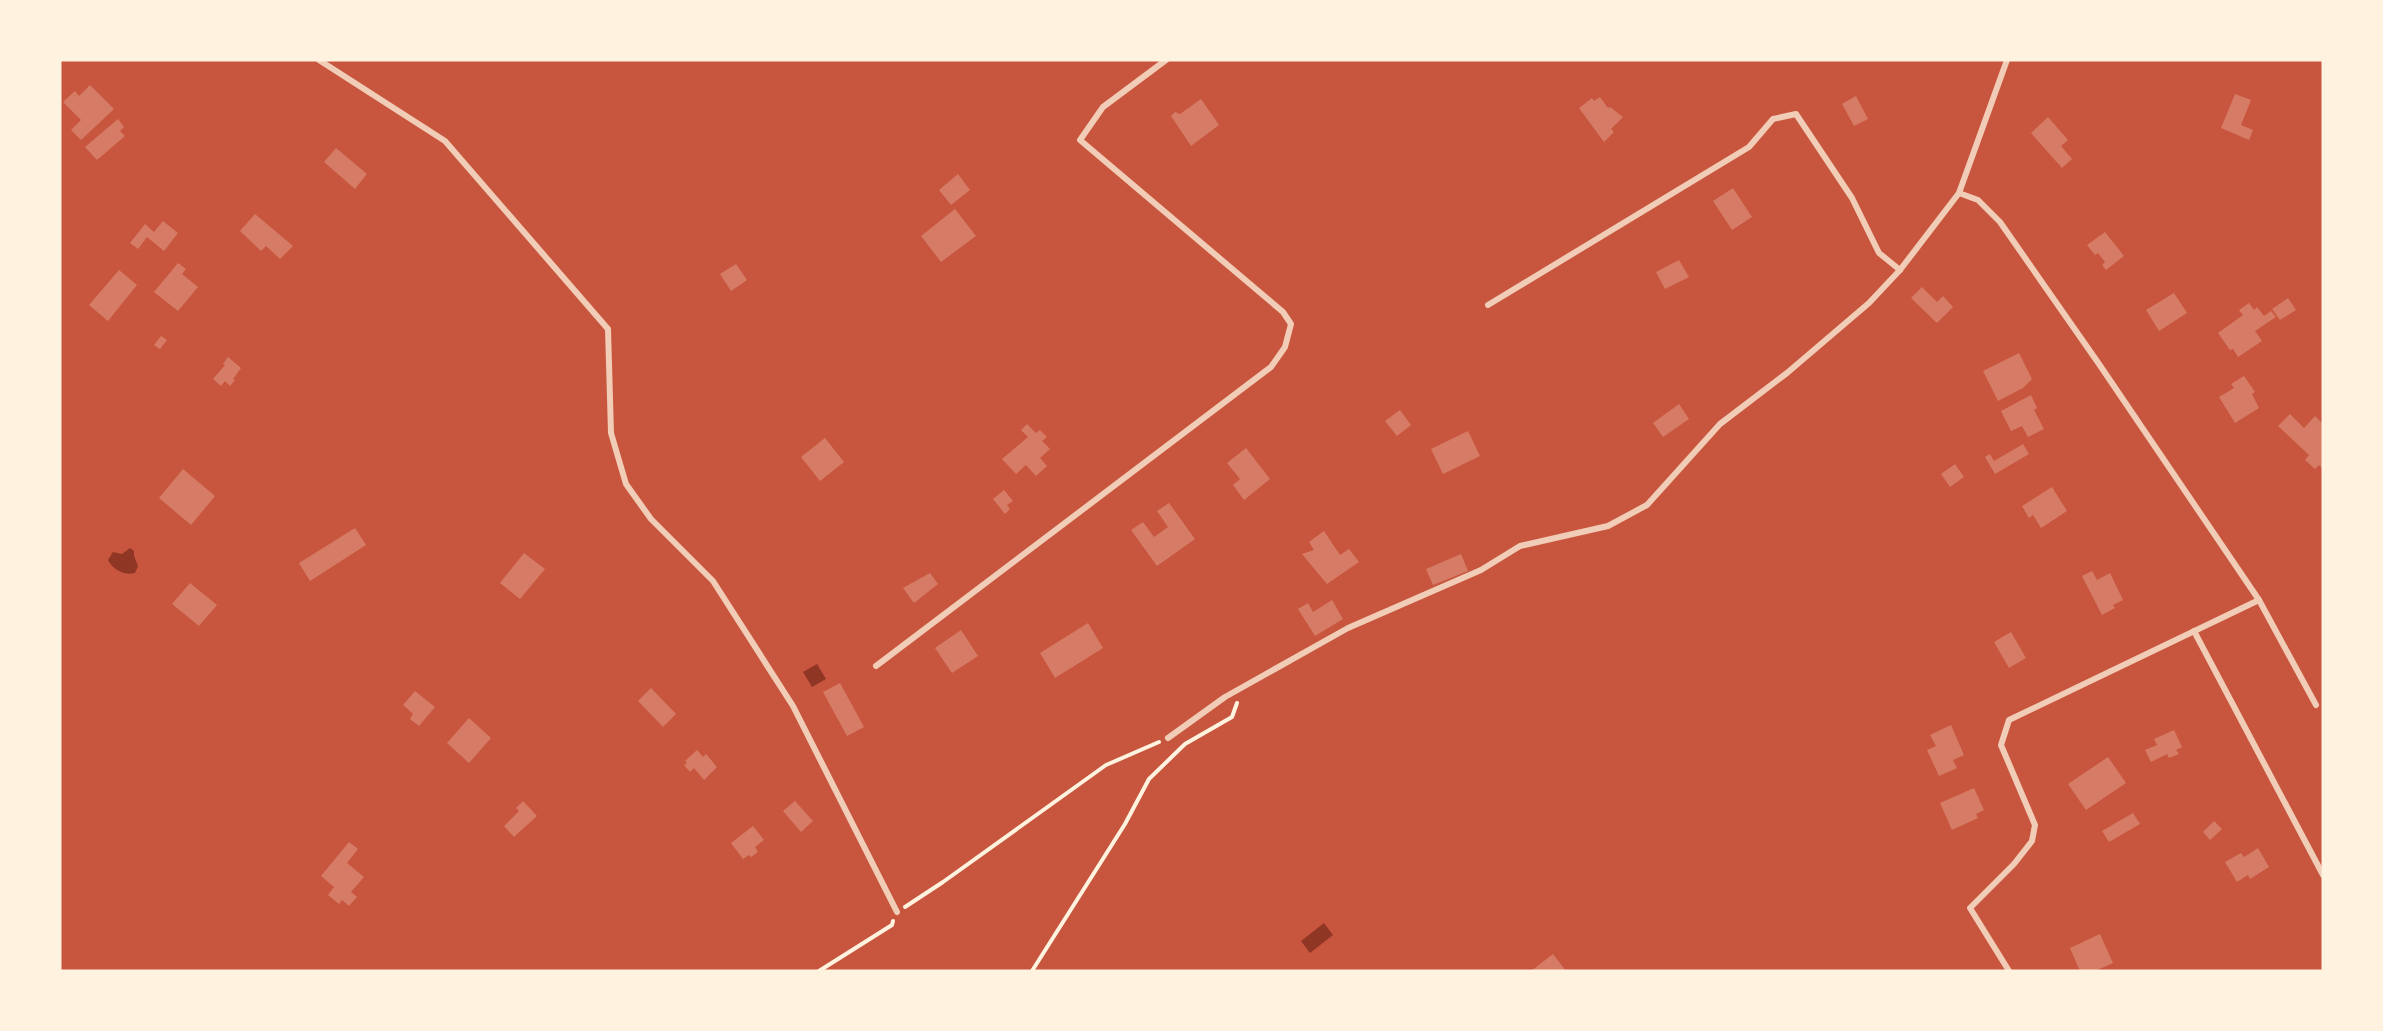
<svg xmlns="http://www.w3.org/2000/svg" width="2383" height="1031" viewBox="0 0 2383 1031" font-family="'Roboto Condensed',sans-serif">
<style>
.water{fill:#8f3625}
.building{fill:#d67c66}
.lines{fill:none;stroke-linecap:round;stroke-linejoin:round}
.path{stroke:#fff3e0;stroke-width:4}
.minor{stroke:#f1ccb7;stroke-width:6}
</style>
<rect width="100%" height="100%" fill="#c8553d"/>
<g class="water">
<path d="M130,548l4,3v5l4,10 -3,7c-10,3 -22,-3 -27,-13l5,-8 9,2z"/>
<polygon points="817,664 826,679 812,687 803,672"/>
<polygon points="1324,923 1333,935 1310,953 1301,941"/>
</g>
<g class="building">
<polygon points="90,85 114,109 81,140 71,130 81,120 63,102 75,91 79,96"/>
<polygon points="2235,94 2251,100 2241,125 2253,130 2249,140 2221,128"/>
<polygon points="1856,96 1868,119 1854,126 1842,104"/>
<polygon points="1600,97 1608,108 1610,107 1623,117 1611,129 1614,132 1604,142 1579,108 1592,98 1594,101"/>
<polygon points="1201,99 1219,125 1191,146 1171,116 1175,112 1180,114"/>
<polygon points="2048,117 2068,140 2061,146 2072,159 2062,168 2031,133"/>
<polygon points="118,119 124,127 120,131 125,136 97,160 85,147"/>
<polygon points="336,148 367,174 355,189 324,162"/>
<polygon points="958,174 970,190 951,205 939,190"/>
<polygon points="1733,188 1752,217 1732,230 1713,201"/>
<polygon points="955,209 976,236 941,262 921,236"/>
<polygon points="255,214 293,246 280,259 266,246 261,251 240,231"/>
<polygon points="163,221 178,233 164,251 147,237 138,249 130,243 145,224 154,232"/>
<polygon points="2105,232 2124,256 2106,270 2102,265 2105,262 2098,253 2095,255 2087,245"/>
<polygon points="1679,260 1689,277 1665,289 1656,272"/>
<polygon points="178,263 186,269 182,274 198,287 178,311 154,292"/>
<polygon points="736,264 747,280 731,291 720,274"/>
<polygon points="119,270 137,285 108,321 89,305"/>
<polygon points="1922,287 1937,302 1943,296 1953,307 1937,323 1911,298"/>
<polygon points="2174,293 2187,313 2159,331 2146,310"/>
<polygon points="2288,298 2296,310 2280,320 2272,309"/>
<polygon points="2249,303 2254,310 2257,307 2264,316 2271,311 2276,317 2255,331 2262,341 2238,357 2233,349 2230,350 2218,333 2243,315 2239,310"/>
<polygon points="161,336 167,340 160,349 154,345"/>
<polygon points="2019,353 2032,379 2023,388 1998,401 1983,371"/>
<polygon points="228,357 241,368 233,379 235,380 230,386 225,381 221,386 213,379 225,365 223,364"/>
<polygon points="2244,376 2255,392 2252,394 2259,408 2235,423 2219,397 2234,388 2231,384"/>
<polygon points="2031,395 2037,408 2034,410 2044,429 2028,437 2022,426 2011,431 2001,411"/>
<polygon points="1679,404 1689,419 1663,437 1653,423"/>
<polygon points="1400,410 1411,425 1397,436 1385,421"/>
<polygon points="2290,414 2304,428 2315,416 2322,423 2323,422 2323,469 2319,465 2315,469 2305,460 2309,455 2278,426"/>
<polygon points="1027,424 1036,433 1040,430 1047,437 1042,441 1050,449 1040,458 1047,466 1036,476 1026,465 1016,474 1002,459 1028,437 1021,430"/>
<polygon points="1468,431 1480,456 1443,474 1431,449"/>
<polygon points="825,438 844,462 820,481 801,457"/>
<polygon points="2023,444 2029,454 1995,474 1985,457 1990,454 1994,461"/>
<polygon points="1246,448 1270,479 1244,500 1233,485 1240,479 1227,463"/>
<polygon points="1955,464 1964,477 1950,487 1941,474"/>
<polygon points="183,469 215,496 191,525 159,498"/>
<polygon points="2052,487 2067,511 2041,528 2033,515 2029,518 2022,506"/>
<polygon points="1004,490 1013,501 1007,505 1010,509 1005,514 993,499"/>
<polygon points="1169,503 1195,539 1157,566 1131,530 1143,522 1154,537 1168,527 1157,511"/>
<polygon points="355,528 366,545 310,581 299,563"/>
<polygon points="1324,531 1340,555 1349,549 1359,562 1327,584 1302,554 1314,550 1309,542"/>
<polygon points="524,553 545,569 520,599 500,583"/>
<polygon points="1461,554 1468,571 1433,585 1426,569"/>
<polygon points="2092,571 2097,580 2110,573 2123,600 2113,605 2115,608 2102,615 2082,576"/>
<polygon points="930,573 938,584 914,603 903,588"/>
<polygon points="190,583 217,605 199,626 172,604"/>
<polygon points="1332,600 1343,619 1315,636 1298,609 1308,603 1313,612"/>
<polygon points="1088,623 1103,648 1055,678 1040,653"/>
<polygon points="961,630 978,656 952,673 935,648"/>
<polygon points="2011,632 2026,658 2009,668 1994,642"/>
<polygon points="840,683 864,727 847,736 823,692"/>
<polygon points="651,688 676,714 663,727 638,701"/>
<polygon points="415,691 435,707 419,726 410,719 413,714 403,705"/>
<polygon points="469,718 491,738 469,763 447,743"/>
<polygon points="1951,725 1964,755 1953,760 1957,768 1939,776 1927,750 1936,746 1930,735"/>
<polygon points="2174,730 2182,747 2176,750 2179,754 2169,758 2167,754 2151,762 2145,750 2157,745 2154,739"/>
<polygon points="697,750 703,757 706,754 717,767 704,780 694,768 690,772 684,765 687,763 685,761"/>
<polygon points="2108,757 2126,783 2086,810 2068,784"/>
<polygon points="1974,788 1984,810 1976,814 1978,818 1952,830 1940,803"/>
<polygon points="523,801 537,816 514,837 504,826 519,811 516,808"/>
<polygon points="795,801 813,821 801,832 783,811"/>
<polygon points="2133,813 2140,824 2109,842 2102,831"/>
<polygon points="2214,821 2222,829 2210,840 2203,832"/>
<polygon points="753,826 764,840 755,847 758,852 751,857 749,855 743,859 731,843"/>
<polygon points="349,842 358,849 347,863 364,877 351,892 357,897 349,906 342,900 339,904 328,895 334,887 321,876"/>
<polygon points="2258,848 2269,867 2250,879 2248,875 2237,882 2225,862 2241,853 2244,857"/>
<polygon points="2100,934 2113,963 2095,971 2080,971 2070,948"/>
<polygon points="1553,954 1566,971 1531,971"/>
</g>
<g class="lines">
<g class="path">
<polyline points="905,907 943,882 1106,765 1159,742"/>
<polyline points="819,971 892,925 893,921"/>
<polyline points="1032,971 1125,824 1149,779 1185,744 1232,717 1237,703"/>
</g>
<g class="minor">
<polyline points="319,60 445,141 608,329 611,433 626,484 651,519 713,581 793,706 897,912"/>
<polyline points="2007,60 1959,193 1978,200 2000,222 2099,364 2259,600 2316,705"/>
<polyline points="1488,305 1749,147 1773,119 1796,114 1852,198 1879,253 1900,270"/>
<polyline points="2194,631 2323,875"/>
<polyline points="876,666 1271,367 1285,347 1291,324 1283,312 1080,140 1103,107 1166,60"/>
<polyline points="1168,738 1225,697 1348,628 1481,570 1520,546 1608,526 1647,505 1720,424 1787,373 1869,303 1900,270 1959,193"/>
<polyline points="2009,971 1970,908 2014,864 2032,841 2035,825 2001,745 2009,720 2259,600"/>
</g>
</g>
<rect width="2383" height="1031" fill="none" stroke="#fff3e0" stroke-width="123"/>
</svg>
